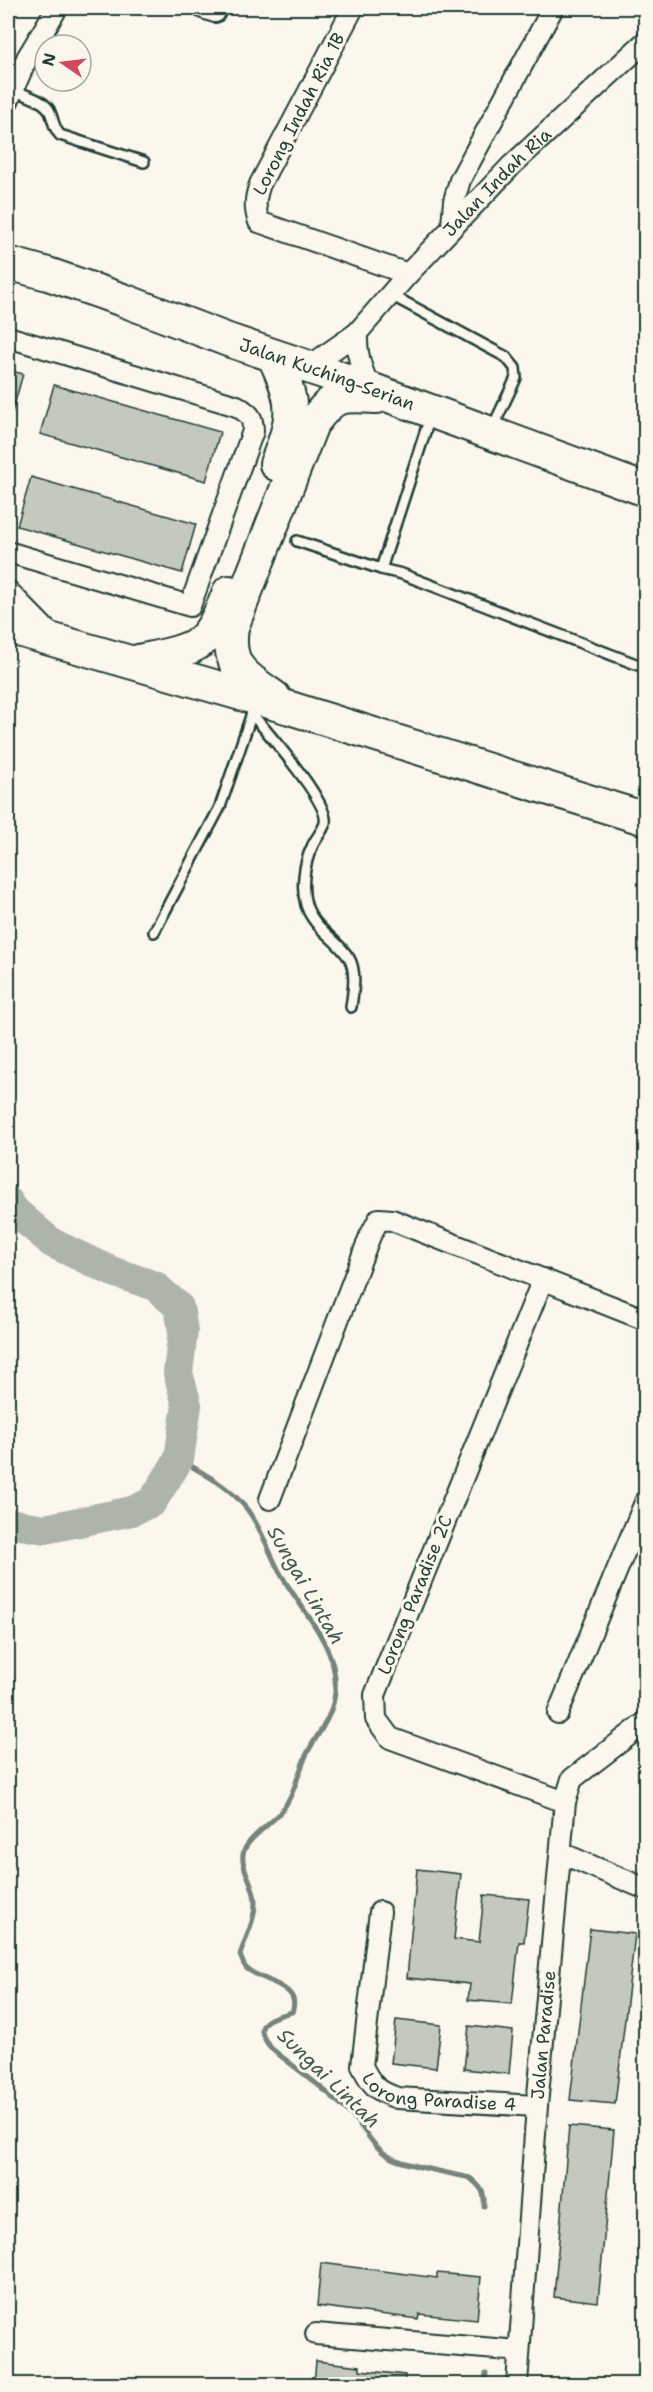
<svg xmlns="http://www.w3.org/2000/svg" width="653" height="2392" viewBox="0 0 653 2392" font-family="'Shantell Sans',sans-serif">
<style>
.lines{fill:none;stroke-linecap:round;stroke-linejoin:round}
.stream{stroke:#74847b;stroke-width:5}
.river{stroke:#adb4aa;stroke-width:30}
.building{fill:#c4c9be;stroke:#1f3d34;stroke-width:1.5}
.service-casing{stroke:#1f3d34;stroke-width:14}
.minor-casing{stroke:#1f3d34;stroke-width:24}
.trunk-casing{stroke:#1f3d34;stroke-width:36}
.service{stroke:#fbf7ec;stroke-width:9}
.minor{stroke:#fbf7ec;stroke-width:20}
.trunk{stroke:#fbf7ec;stroke-width:32}
.labels{text-anchor:middle;dominant-baseline:central;stroke-width:6;stroke-linejoin:round;paint-order:stroke}
.street-label{font-size:18px;fill:#1f3d34;stroke:#fbf7ec}
.water-label{font-size:20px;font-style:italic;fill:#425b52;stroke:#fbf7ec}
</style>
<rect width="100%" height="100%" fill="#fbf7ec"/>
<filter id="ink" filterUnits="userSpaceOnUse"><feTurbulence type="fractalNoise" baseFrequency=".0167" numOctaves="2"/><feDisplacementMap in="SourceGraphic" scale="12" xChannelSelector="R" yChannelSelector="G"/><feConvolveMatrix kernelMatrix="1 2 1 2 8 2 1 2 1" color-interpolation-filters="sRGB"/></filter>
<g filter="url(#ink)">
<g class="lines">
<g class="stream">
<path d="M179,1459c20,12 44,24 60,41 19,19 28,48 40,71 24,44 71,85 52,139 -6,18 -19,31 -26,48 -8,19 -11,37 -24,54 -9,11 -33,26 -37,39 -6,15 12,34 11,52 0,18 -10,35 -15,52 2,5 3,9 6,13 14,13 57,17 46,44 -23,6 -43,11 -20,37 27,22 57,42 81,68 13,13 19,30 37,40 15,9 61,16 80,21 11,9 15,14 14,28"/>
<polyline points="485,2384 486,2373"/>
</g>
<polyline class="river" points="8,1201 9,1206 52,1243 111,1271 155,1286 179,1307 183,1331 178,1373 187,1405 179,1459 152,1502 132,1511 45,1529 8,1523"/>
</g>
<g class="building">
<polygon points="8,370 23,374 11,416 8,416"/>
<polygon points="54,385 220,432 206,481 40,434"/>
<polygon points="31,477 196,524 182,573 17,526"/>
<polygon points="417,1869 461,1874 454,1939 479,1942 484,1895 529,1899 524,1942 519,1942 512,2004 468,2000 470,1984 407,1978"/>
<polygon points="590,1929 635,1934 615,2104 570,2100"/>
<polygon points="396,2020 441,2025 436,2068 391,2063"/>
<polygon points="469,2026 513,2031 509,2074 464,2069"/>
<polygon points="569,2126 614,2130 598,2302 554,2297"/>
<polygon points="321,2263 437,2278 437,2273 481,2277 477,2320 419,2314 418,2319 317,2306"/>
<polygon points="316,2361 360,2366 360,2370 405,2375 405,2385 314,2385"/>
</g>
<g class="lines">
<defs>
<g id="service">
<path d="M13,90c11,5 33,10 37,22 4,9 3,15 10,23l84,27"/>
<polyline points="391,295 506,357 515,368 516,378 492,429"/>
<polyline points="430,417 381,569 402,574 646,668"/>
<polyline points="297,541 381,569"/>
<path d="M252,714c15,18 78,89 73,109 -2,8 -10,16 -13,24 -8,16 -11,40 -6,58 8,24 30,33 43,53 8,14 4,34 2,49"/>
<polyline points="154,932 220,807 253,710"/>
</g>
<g id="minor">
<polyline points="203,8 215,12"/>
<path d="M353,8l-93,176c-5,14 -6,24 -1,38l149,52"/>
<polyline points="8,101 27,58 57,8"/>
<polyline points="452,225 454,201 460,180 553,8"/>
<path d="M357,333c-1,21 4,38 14,57"/>
<path d="M8,337l229,69c12,8 16,10 16,25l-63,175 -182,-54"/>
<path id="s1" d="M307,368l50,-35 51,-59 104,-109 134,-124"/>
<polyline points="8,591 52,636"/>
<polyline points="543,1279 375,1695 376,1719 390,1738 565,1802"/>
<polyline points="270,1499 370,1236 379,1219 392,1220 646,1320"/>
<polyline points="558,1713 646,1500"/>
<polyline points="561,1853 646,1889"/>
<path id="s2" d="M380,1912l-18,154c10,20 15,25 35,32l140,8"/>
<polyline points="316,2334 519,2351"/>
<path id="s3" d="M517,2384l20,-278 28,-304 7,-23 74,-57"/>
</g>
<g id="trunk">
<path id="s4" d="M8,263l40,11 75,26 105,40 107,36 311,114"/>
<path d="M274,357c22,46 21,59 2,107"/>
<polyline points="8,627 290,708 646,819"/>
<path d="M134,662c20,-5 50,-8 67,-21 13,-10 22,-34 28,-49"/>
<path d="M274,697c-30,-21 -48,-30 -42,-70l80,-203c23,-31 28,-29 65,-27"/>
</g>
</defs>
<use href="#service" class="service-casing"/>
<use href="#minor" class="minor-casing"/>
<use href="#trunk" class="trunk-casing"/>
<use href="#service" class="service"/>
<use href="#minor" class="minor"/>
<use href="#trunk" class="trunk"/>
</g>
</g>
<g class="labels">
<g class="street-label">
<text transform="translate(299 114) rotate(-63)">Lorong Indah Ria 1B</text>
<text stroke="none"><textPath href="#s1" startOffset="267">Jalan Indah Ria</textPath></text>
<text stroke="none"><textPath href="#s4" startOffset="338">Jalan Kuching-Serian</textPath></text>
<text transform="translate(415 1595) rotate(-68)">Lorong Paradise 2C</text>
<text stroke="none"><textPath href="#s3" startOffset="350">Jalan Paradise</textPath></text>
<text stroke="none"><textPath href="#s2" startOffset="244">Lorong Paradise 4</textPath></text>
</g>
<g class="water-label">
<text transform="translate(306 1585) rotate(60)">Sungai Lintah</text>
<text transform="translate(329 2078) rotate(44)">Sungai Lintah</text>
</g>
</g>
<rect width="653" height="2392" fill="none" stroke="#fbf7ec" stroke-width="30"/>
<rect x="15" y="15" width="623" height="2362" fill="none" stroke="#1f3d34" stroke-width="2" filter="url(#ink)"/>
<g transform="translate(63 63) rotate(284)"><circle r="28" fill="#fbf7ec" stroke="#a3ada2" stroke-width="1.5"/>
<path d="M0-4.5L10 22L0 15L-10 22Z" fill="#d1495b"/>
<text y="-9" font-size="16" font-weight="bold" text-anchor="middle" fill="#1f3d34">N</text>
</g>
</svg>
